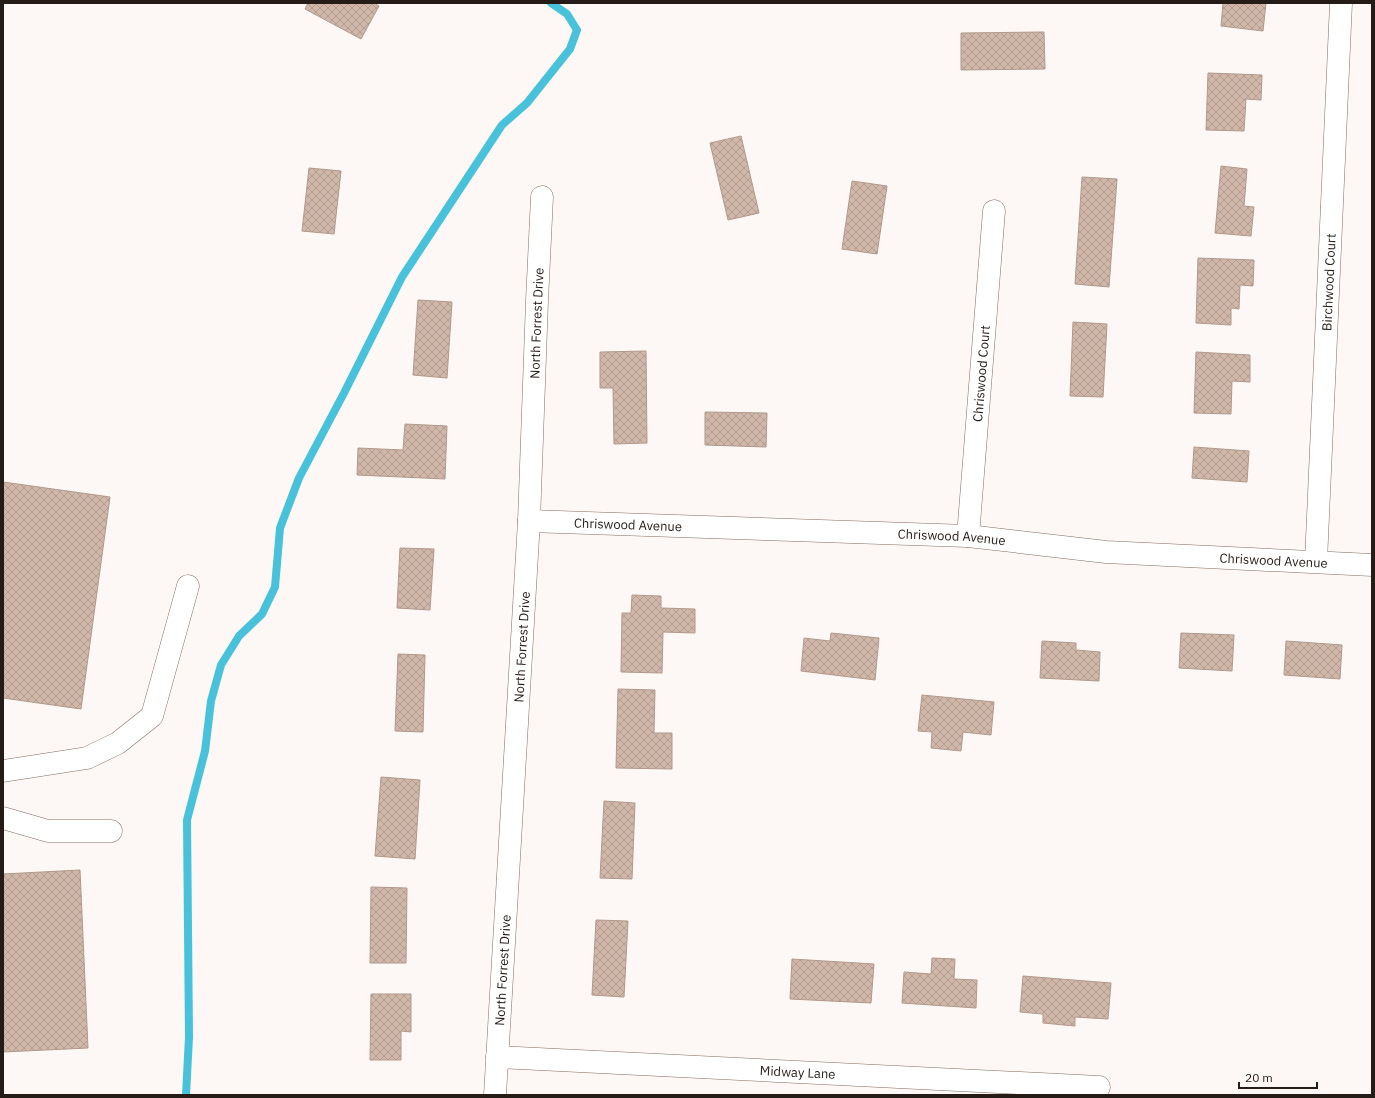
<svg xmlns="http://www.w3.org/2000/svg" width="1375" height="1098" viewBox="0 0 1375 1098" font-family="'IBM Plex Sans',sans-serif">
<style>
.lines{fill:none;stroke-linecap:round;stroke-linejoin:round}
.stream{stroke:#48c2db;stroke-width:8}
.building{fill:url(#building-cross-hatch);stroke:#b1998b}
.minor-casing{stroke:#846d60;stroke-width:23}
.minor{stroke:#fff;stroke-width:22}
.labels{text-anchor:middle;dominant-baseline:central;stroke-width:3.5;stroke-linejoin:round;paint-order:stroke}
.street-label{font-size:13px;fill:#261c17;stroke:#fdf7f5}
</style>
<defs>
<pattern id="building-cross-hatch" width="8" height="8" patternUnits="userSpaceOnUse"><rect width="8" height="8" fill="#d0b7a9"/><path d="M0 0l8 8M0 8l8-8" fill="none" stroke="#b29d91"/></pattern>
</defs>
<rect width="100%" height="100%" fill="#fdf7f5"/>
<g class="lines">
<polyline class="stream" points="186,1095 189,1037 187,820 205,751 211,701 221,665 239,636 262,614 275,587 280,528 299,478 344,393 402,277 502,125 527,103 570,49 577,30 567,14 551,3"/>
</g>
<g class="building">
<polygon points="308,3 374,3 379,6 361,39 305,9"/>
<polygon points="1223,3 1266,3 1263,31 1221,26"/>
<polygon points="1044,32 1045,69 961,70 961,33"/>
<polygon points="1208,73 1262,75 1261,100 1246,99 1244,131 1206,130"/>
<polygon points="741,136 759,213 728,220 710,143"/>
<polygon points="1221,166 1247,169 1244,206 1254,207 1251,236 1215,233"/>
<polygon points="309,168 341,171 334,234 302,231"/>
<polygon points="1082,177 1117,179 1109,287 1075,284"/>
<polygon points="852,181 887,186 877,254 842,249"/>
<polygon points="1198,258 1254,260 1253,286 1240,285 1239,309 1231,308 1231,325 1196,323"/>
<polygon points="418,300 452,302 447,378 413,375"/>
<polygon points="1073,322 1107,324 1103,397 1070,396"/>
<polygon points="646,351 647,443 614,444 613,388 600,388 600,352"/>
<polygon points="1196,352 1250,355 1250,382 1232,381 1231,414 1194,413"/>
<polygon points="705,412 767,413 766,447 705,445"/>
<polygon points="405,424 447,426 445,479 357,475 358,448 403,450"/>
<polygon points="1194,447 1249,451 1247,482 1192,478"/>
<polygon points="3,482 110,497 81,709 3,698"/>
<polygon points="400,548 434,549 430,610 397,608"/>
<polygon points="632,595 661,596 661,608 695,609 695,633 663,632 662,673 621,672 622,613 631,613"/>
<polygon points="831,633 879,638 875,680 801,671 804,638 830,641"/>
<polygon points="1181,633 1234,635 1232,671 1179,668"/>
<polygon points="1042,641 1076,643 1076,650 1100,652 1099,681 1040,678"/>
<polygon points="1286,641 1342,645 1340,679 1284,675"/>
<polygon points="398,654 425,655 423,732 395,731"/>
<polygon points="618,689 655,690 654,733 672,733 672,769 616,768"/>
<polygon points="922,695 994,702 991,735 963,732 961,751 931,748 932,732 918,731"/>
<polygon points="381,777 420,780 415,859 375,856"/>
<polygon points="604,801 635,803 632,879 600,878"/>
<polygon points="80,870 88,1048 3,1052 3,874"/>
<polygon points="371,887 407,888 406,963 370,963"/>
<polygon points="596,920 628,921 624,997 592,995"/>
<polygon points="932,958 955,959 954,979 977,980 976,1008 902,1003 904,972 931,974"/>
<polygon points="792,959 874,964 871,1003 790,999"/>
<polygon points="1023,976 1111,983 1108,1019 1075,1017 1075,1026 1043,1023 1043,1014 1020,1012"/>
<polygon points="371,994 411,994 411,1032 401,1031 401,1060 370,1060"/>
</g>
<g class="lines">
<defs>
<g id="minor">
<path id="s1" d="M529,521l439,15 138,16 266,13"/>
<path id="s2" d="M968,536l26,-325"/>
<path id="s3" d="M1316,561l25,-558"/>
<polyline points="3,771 87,758 118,743 152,716 188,586"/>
<polyline points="3,818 48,831 111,831"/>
<path id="s4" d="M497,1057l602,30"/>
<path id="s5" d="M495,1095l34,-574 8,-220 5,-104"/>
</g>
</defs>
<use href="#minor" class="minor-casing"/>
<use href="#minor" class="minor"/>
</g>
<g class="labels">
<g class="street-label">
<text stroke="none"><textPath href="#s3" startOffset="279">Birchwood Court</textPath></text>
<text stroke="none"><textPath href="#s5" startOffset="773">North Forrest Drive</textPath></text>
<text stroke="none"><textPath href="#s2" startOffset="163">Chriswood Court</textPath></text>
<text stroke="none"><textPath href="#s1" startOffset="99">Chriswood Avenue</textPath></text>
<text stroke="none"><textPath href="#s1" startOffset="423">Chriswood Avenue</textPath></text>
<text stroke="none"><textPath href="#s1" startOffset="746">Chriswood Avenue</textPath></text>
<text stroke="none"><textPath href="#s5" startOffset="449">North Forrest Drive</textPath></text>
<text stroke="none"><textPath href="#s5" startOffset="125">North Forrest Drive</textPath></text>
<text stroke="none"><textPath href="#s4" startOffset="301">Midway Lane</textPath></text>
</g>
</g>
<rect width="1375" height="1098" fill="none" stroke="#261c17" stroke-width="8"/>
<path d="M1239 1082v6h78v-6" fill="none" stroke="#261c17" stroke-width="2"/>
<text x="1245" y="1082" font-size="12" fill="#261c17" stroke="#fdf7f5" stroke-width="3" paint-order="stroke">20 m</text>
</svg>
